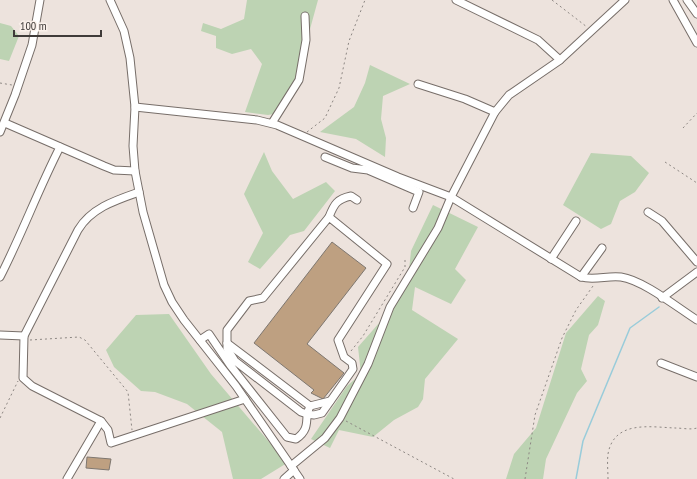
<svg xmlns="http://www.w3.org/2000/svg" width="697" height="479" viewBox="0 0 697 479" font-family="'PT Sans Narrow',sans-serif">
<style>
.green{fill:#bdd3b3}
.lines{fill:none;stroke-linecap:round;stroke-linejoin:round}
.stream{stroke:#99ccda;stroke-width:1.5}
.building{fill:#bea081;stroke:#7e7770}
.minor-casing{stroke:#776e69;stroke-width:9}
.path{stroke:#8d8783;stroke-width:1;stroke-dasharray:2 3;stroke-linecap:butt}
.minor{stroke:#fff;stroke-width:7}
</style>
<rect width="100%" height="100%" fill="#ede3dd"/>
<g class="green">
<polygon points="247,0 318,0 296,80 280,113 268,115 245,112 262,64 251,49 232,54 216,48 216,36 201,31 203,23 221,29 244,19"/>
<polygon points="0,23 11,26 19,36 9,61 0,59"/>
<polygon points="370,65 410,84 383,96 381,119 386,138 385,157 356,139 320,132 354,107 365,83"/>
<polygon points="264,152 272,171 293,199 326,182 335,191 304,231 290,235 260,269 248,262 263,233 244,194"/>
<polygon points="591,153 631,156 649,173 635,192 620,201 611,224 601,229 563,205"/>
<polygon points="433,205 478,227 455,269 466,280 451,304 415,287 412,310 458,339 425,379 423,399 418,407 394,420 373,437 339,430 330,448 311,439 347,386 361,374 358,347 380,322 399,296 409,270 411,251"/>
<polygon points="598,296 605,301 598,325 589,335 581,369 587,381 577,393 546,459 543,479 506,479 514,454 536,428 566,333"/>
<polygon points="169,314 211,374 287,463 261,479 233,479 222,432 187,404 155,392 141,391 114,367 106,350 136,315"/>
</g>
<g class="lines">
<polyline class="stream" points="576,479 583,441 630,328 659,307"/>
</g>
<g class="building">
<polygon points="332,242 366,268 307,344 344,373 323,399 311,393 314,390 254,343"/>
<polygon points="87,457 111,459 109,470 86,468"/>
</g>
<g class="lines">
<defs>
<g id="minor">
<polyline points="110,0 124,31 130,58 135,107 133,146 135,171 143,212 164,285 172,302 184,320 236,386 300,479"/>
<polyline points="456,0 538,40 560,60"/>
<polyline points="673,0 697,43"/>
<polyline points="687,0 697,14"/>
<polyline points="418,84 465,99 495,112"/>
<path d="M135,107l122,13 20,5 121,52 53,20 130,80c14,4 27,-2 40,0 22,3 57,31 76,43"/>
<polyline points="5,123 104,166 114,170 135,171"/>
<polyline points="272,123 299,80 306,40 305,16"/>
<polyline points="0,132 15,95 32,45 40,0"/>
<polyline points="325,157 352,168 368,170 419,192 413,208"/>
<path d="M139,192c-23,8 -48,16 -61,38l-54,106 -1,42 9,8 69,35 7,9 3,13 134,-44"/>
<polyline points="648,212 662,221 697,262"/>
<path d="M329,217c5,-13 8,-18 22,-21l6,4"/>
<polyline points="551,259 576,221"/>
<path d="M0,277c22,-43 38,-87 60,-130"/>
<polyline points="581,277 602,248"/>
<polyline points="662,298 697,272"/>
<polyline points="0,335 24,336"/>
<path d="M200,340l9,-6 21,31 57,72 9,2c10,-7 11,-13 11,-25l-6,-2 -66,-51 -8,-13v-18l22,-29 14,-3 66,-81 58,47 -49,76 6,17 8,6 1,6 -31,44 -8,2 -7,-1 3,-8"/>
<polyline points="227,343 310,406 330,401"/>
<polyline points="661,363 697,377"/>
<polyline points="291,466 325,438 340,418 368,364 390,307 438,228 451,197 495,112 509,95 560,60 625,0"/>
<polyline points="67,479 101,421"/>
<polyline points="284,479 294,470"/>
</g>
</defs>
<use href="#minor" class="minor-casing"/>
<g class="path">
<polyline points="552,0 587,27"/>
<polyline points="0,83 12,85"/>
<polyline points="683,128 697,113"/>
<polyline points="307,132 325,118 331,105 339,88 349,41 365,0"/>
<polyline points="665,162 697,183"/>
<polyline points="30,340 79,337 85,340 128,392 132,430"/>
<polyline points="351,351 363,336 405,267 405,257"/>
<polyline points="0,418 18,381"/>
<polyline points="346,421 454,479"/>
<polyline points="525,479 535,415 562,338 576,310 593,286"/>
<path d="M608,479c0,-8 -1,-17 0,-25 6,-34 42,-27 67,-26 7,0 16,2 22,0"/>
</g>
<use href="#minor" class="minor"/>
</g>
<path d="M14 30v6h87v-6" fill="none" stroke="#3f3b39" stroke-width="2"/>
<text x="20" y="30" font-size="12" fill="#3f3b39" stroke="#faf0ea" stroke-width="3" paint-order="stroke">100 m</text>
</svg>
